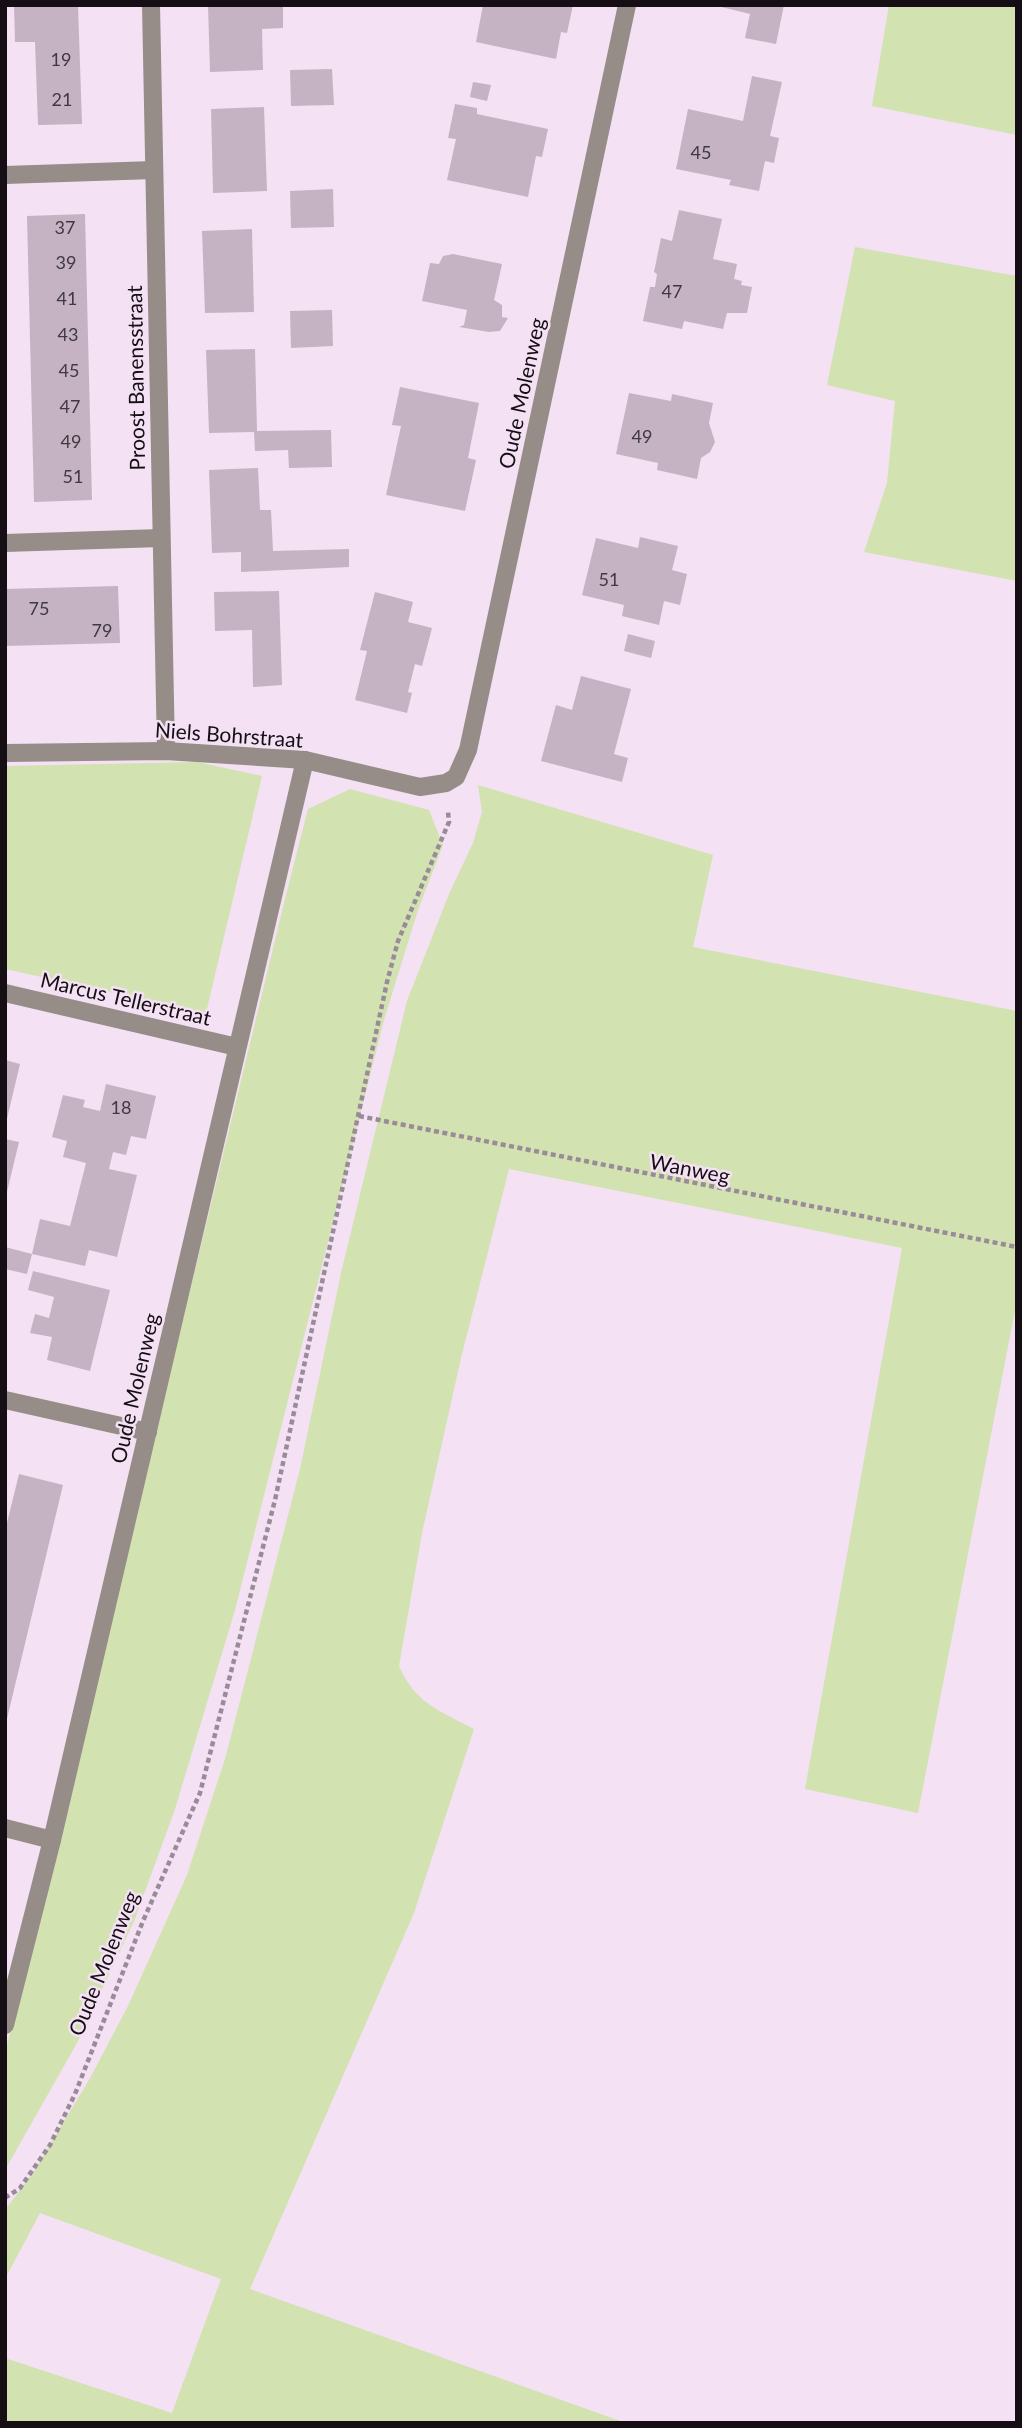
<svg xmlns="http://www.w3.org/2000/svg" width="1022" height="2428" viewBox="0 0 1022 2428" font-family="Lato,sans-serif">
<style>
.green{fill:#d2e2b1}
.building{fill:#c5b3c4}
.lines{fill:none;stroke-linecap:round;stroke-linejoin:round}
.path{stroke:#998b98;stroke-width:4.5;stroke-dasharray:5 3.5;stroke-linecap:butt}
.minor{stroke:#968c88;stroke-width:18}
.labels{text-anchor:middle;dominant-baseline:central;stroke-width:5;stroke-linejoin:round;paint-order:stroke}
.number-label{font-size:18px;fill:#413841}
.street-label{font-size:21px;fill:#150f15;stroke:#f4e1f3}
</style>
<rect width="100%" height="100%" fill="#f4e1f3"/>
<g class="green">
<polygon points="889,5 1017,5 1017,135 872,106"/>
<polygon points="855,247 1017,276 1017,581 864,552 887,483 895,401 827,385"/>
<polygon points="197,762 262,776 206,1013 5,969 5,766"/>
<path d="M478,785l235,70 -20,92 324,64v289l-99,513 -113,-24 97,-541 -393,-79 -48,189 -39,175 -23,133c16,37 41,45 75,63l-60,184 -164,376 376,134h-621v-65l167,55 49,-134 -181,-66 -35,66v-69l28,-37 56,-93 39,-74 59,-131 38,-116 75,-290 41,-196 66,-272 42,-107 24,-51 9,-31z"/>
<polygon points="350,789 429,810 443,845 418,910 384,1020 235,1610 175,1809 135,1919 77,2043 5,2170 5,2053 286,895 308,809"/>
</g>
<g class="building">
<polygon points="14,5 78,5 82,124 38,125 35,42 15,42"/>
<polygon points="208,5 283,5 283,28 262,29 263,70 210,72"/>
<polygon points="483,5 573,5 567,33 561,32 556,59 476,42"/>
<polygon points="713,5 784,5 776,44 745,38 750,14"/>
<polygon points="332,69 334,105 291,106 290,70"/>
<polygon points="752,76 782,82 770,136 779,138 774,163 765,161 759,191 729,185 731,180 676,169 688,109 743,121"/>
<polygon points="473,82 491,85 487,101 470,97"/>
<polygon points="455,104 477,108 477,114 548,129 542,157 536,156 528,197 447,180 456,139 448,138"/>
<polygon points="264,107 267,191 213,193 211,109"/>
<polygon points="333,189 334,227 291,228 290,191"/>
<polygon points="679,210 722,219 713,259 737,264 734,279 742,281 741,285 752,287 747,313 727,313 723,329 684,321 682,329 643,321 650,287 655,287 657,274 654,272 661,238 672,241"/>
<polygon points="85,214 92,500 34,502 27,216"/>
<polygon points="252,229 254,312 205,313 202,231"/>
<polygon points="453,254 502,264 494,300 502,305 502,317 508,318 500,331 489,332 459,327 464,325 467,310 422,301 430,263 439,264 443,256"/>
<polygon points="332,310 333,346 291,348 290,311"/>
<polygon points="255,349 257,431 331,430 332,467 289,468 288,450 255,451 254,432 209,433 206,350"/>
<polygon points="400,387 479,403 468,458 476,460 465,511 386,495 401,426 392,425"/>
<polygon points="629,393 671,401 672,394 713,403 709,423 715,442 710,452 701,458 697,479 657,470 658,463 616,454"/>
<polygon points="258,468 260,510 271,510 273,551 349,549 349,567 241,572 241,552 212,553 209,470"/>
<polygon points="640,537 678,546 672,570 687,574 680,605 664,601 659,625 622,616 624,605 582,595 596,538 638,548"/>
<polygon points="118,586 120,643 5,646 5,589"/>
<polygon points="279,591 282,685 253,687 252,630 215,631 214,592"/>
<polygon points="375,592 413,602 408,622 432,628 422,666 415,664 408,692 412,693 407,713 355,700 367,651 360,650"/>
<polygon points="628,634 655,641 651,658 624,651"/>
<polygon points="581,676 631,689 614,754 628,758 622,782 541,761 556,705 572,710"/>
<polygon points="5,1060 20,1064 6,1123 5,1123"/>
<polygon points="106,1084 156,1096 146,1139 131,1136 126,1155 113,1152 109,1169 137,1175 117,1257 89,1250 85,1266 32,1254 27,1274 5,1269 5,1247 32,1254 40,1219 70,1226 86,1163 63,1157 67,1141 52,1137 63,1095 85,1100 83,1107 100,1111"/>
<polygon points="5,1139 19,1142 6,1196 5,1196"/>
<polygon points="33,1271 110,1290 90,1371 47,1360 52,1337 30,1333 35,1314 49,1318 54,1297 28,1290"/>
<polygon points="19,1474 63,1485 6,1723 5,1531"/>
</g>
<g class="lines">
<g class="path">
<polyline points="359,1116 1017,1247"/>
<polyline points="5,2198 20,2188 50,2145 75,2094 143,1921 200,1793 275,1500 387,982 398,941 449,822 448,812"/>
</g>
<g class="minor">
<polyline points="151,5 166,751"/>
<polyline points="5,175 154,170"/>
<polyline points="5,543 161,538"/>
<polyline points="5,753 166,751 305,760 420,787 446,783 456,777 468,750 627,5"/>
<polyline points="5,993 237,1047"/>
<polyline points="5,1400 148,1432"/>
<polyline points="5,1828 52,1840"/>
<polyline points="5,2025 52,1840 305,760"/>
</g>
</g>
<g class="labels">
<g class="number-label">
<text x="61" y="59">19</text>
<text x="62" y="99">21</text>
<text x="701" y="152">45</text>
<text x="65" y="227">37</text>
<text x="66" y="262">39</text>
<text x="672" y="291">47</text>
<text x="67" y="298">41</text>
<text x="68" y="334">43</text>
<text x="69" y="370">45</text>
<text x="70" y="406">47</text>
<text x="642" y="436">49</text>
<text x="71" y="441">49</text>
<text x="73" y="476">51</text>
<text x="609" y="579">51</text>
<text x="39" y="608">75</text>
<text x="102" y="630">79</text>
<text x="121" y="1107">18</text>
</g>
<g class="street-label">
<text transform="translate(135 378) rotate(-91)">Proost Banensstraat</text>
<text transform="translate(521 393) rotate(-78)">Oude Molenweg</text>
<text transform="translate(229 734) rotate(4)">Niels Bohrstraat</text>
<text transform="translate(126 998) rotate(13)">Marcus Tellerstraat</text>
<text transform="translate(690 1168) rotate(11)">Wanweg</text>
<text transform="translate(134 1388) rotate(-77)">Oude Molenweg</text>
<text transform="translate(103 1963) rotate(-68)">Oude Molenweg</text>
</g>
</g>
<rect width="1022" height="2428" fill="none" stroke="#150f15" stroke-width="14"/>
</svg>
